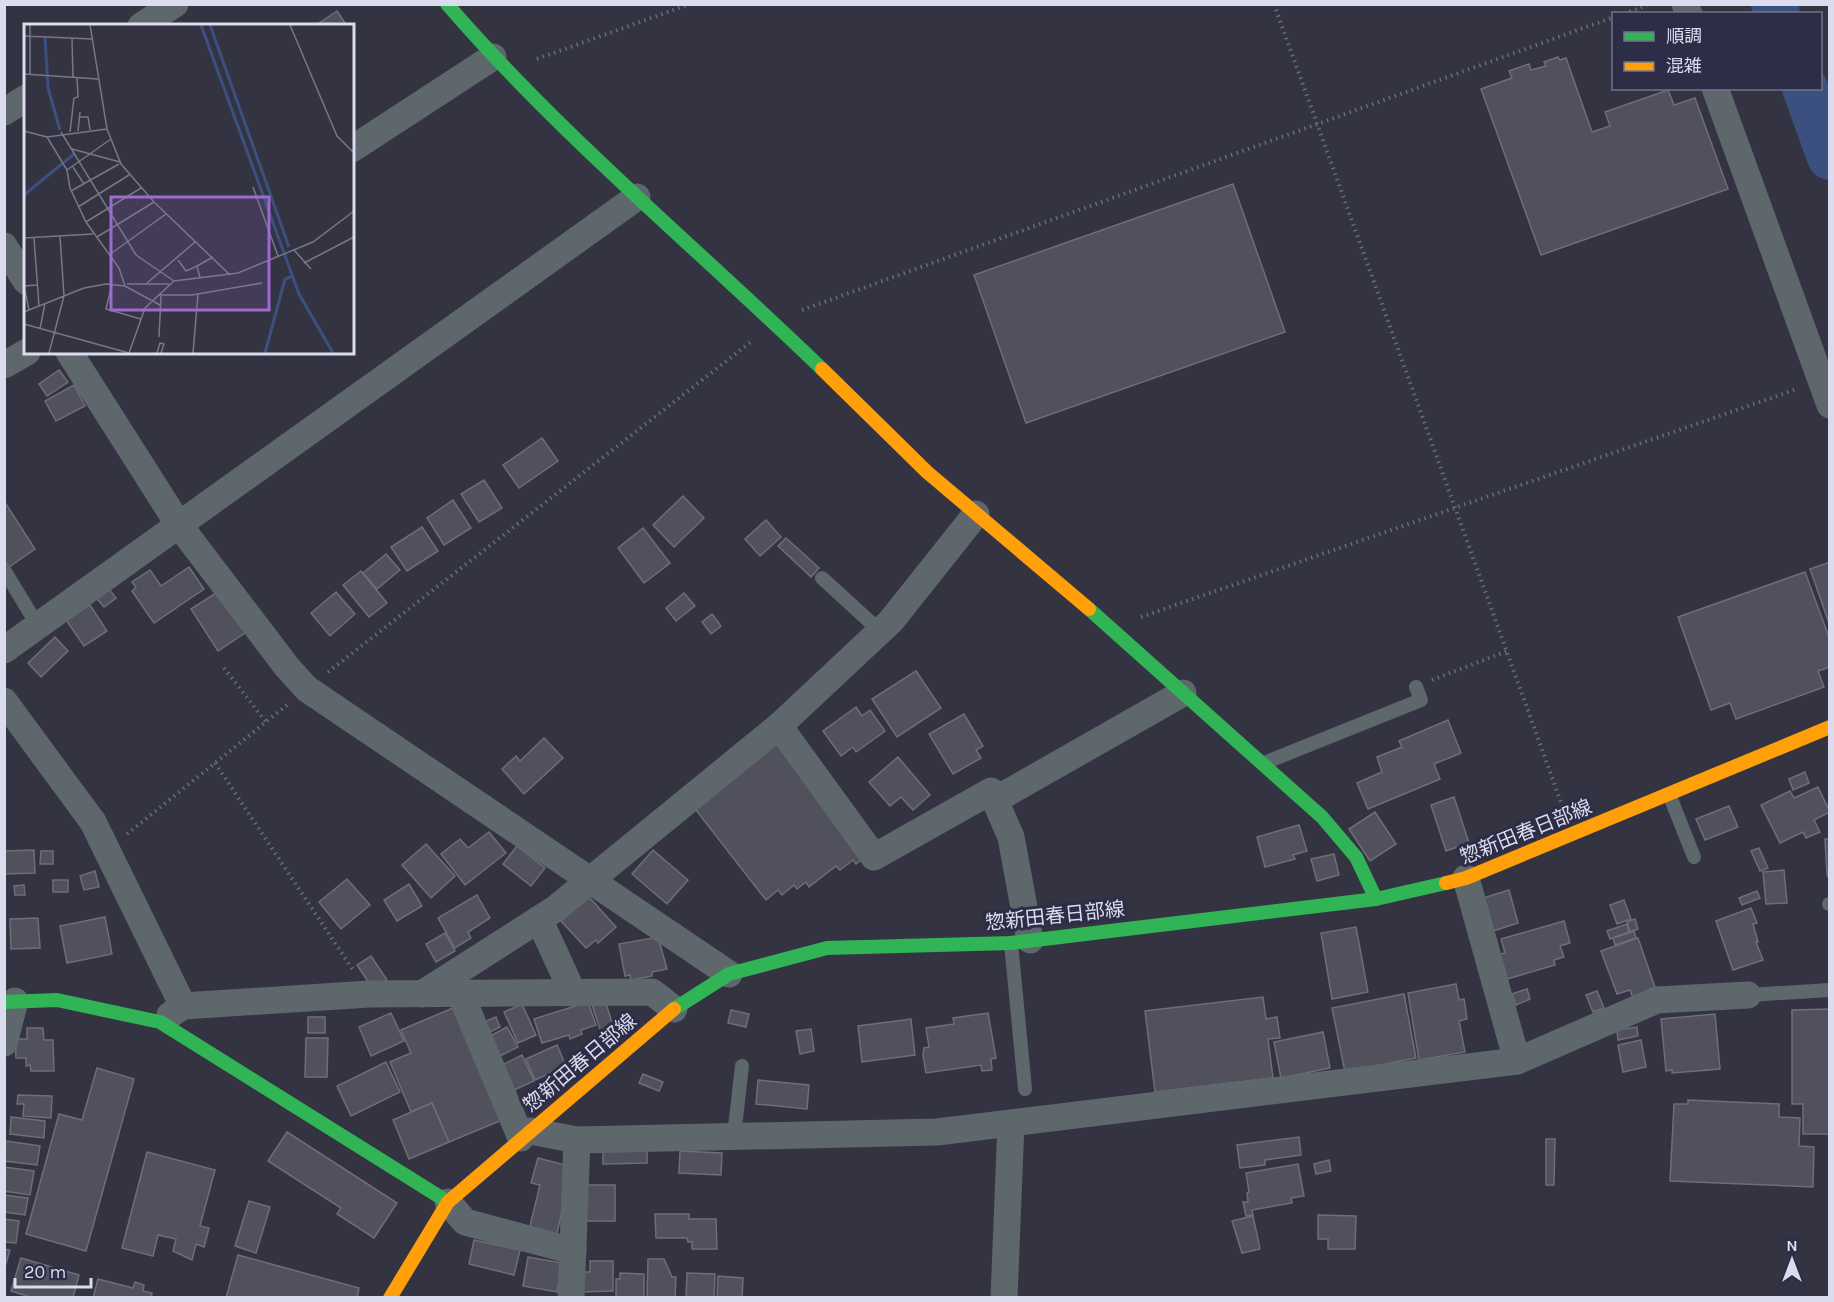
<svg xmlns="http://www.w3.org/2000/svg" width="1834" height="1302" viewBox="0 0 1834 1302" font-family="Karla,'Noto Sans JP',sans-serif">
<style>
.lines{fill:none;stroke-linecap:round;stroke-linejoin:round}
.river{stroke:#3c5080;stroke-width:46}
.building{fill:#51515d;stroke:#6e6d7a;stroke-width:1.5}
.path{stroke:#686e73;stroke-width:4;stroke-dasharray:1.5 4.5;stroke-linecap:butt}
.lane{stroke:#5e686c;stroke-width:14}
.street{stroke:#5e686c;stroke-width:27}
.fast{stroke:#30b455;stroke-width:14}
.slow{stroke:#ff9f0a;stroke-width:14}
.labels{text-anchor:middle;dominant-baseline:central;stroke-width:6;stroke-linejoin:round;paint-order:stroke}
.street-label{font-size:20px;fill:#dbdced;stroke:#2e2d48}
.inset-river{fill:none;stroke:#3c5080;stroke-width:3}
.inset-road{fill:none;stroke:#777786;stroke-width:1.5}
.view{fill:#9d6acf;fill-opacity:0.15;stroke:#9d6acf;stroke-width:3}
.inset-edge{fill:none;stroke:#dbdced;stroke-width:3}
</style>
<rect width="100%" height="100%" fill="#343342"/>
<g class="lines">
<g class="river">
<polyline points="1774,4 1777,14"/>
<polyline points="1805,88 1830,157"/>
</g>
</g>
<g class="building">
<polygon points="337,11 347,26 315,26"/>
<polygon points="1558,57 1560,60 1566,58 1592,132 1610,126 1605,112 1668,90 1674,105 1695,98 1728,189 1541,255 1481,89 1512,78 1509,71 1529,64 1531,70 1546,66 1544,62"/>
<polygon points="1233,184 1285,332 1026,423 974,275"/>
<polygon points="59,370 68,382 47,396 39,384"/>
<polygon points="74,385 85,406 56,421 45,401"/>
<polygon points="542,438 558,461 519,488 503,465"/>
<polygon points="484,480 502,508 479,522 461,494"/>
<polygon points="683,496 704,518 674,547 653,525"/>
<polygon points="453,500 471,528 444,545 427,518"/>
<polygon points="4,501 35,549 9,567 4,560"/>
<polygon points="766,520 781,537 760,556 745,539"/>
<polygon points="422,527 438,551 407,571 391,547"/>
<polygon points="643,528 670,563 644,583 618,548"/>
<polygon points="786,538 819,568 811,577 778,546"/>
<polygon points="386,554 400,570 377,589 363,573"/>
<polygon points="1830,562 1830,626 1810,569"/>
<polygon points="189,567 204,589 154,623 132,591 136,587 132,582 150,570 161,586"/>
<polygon points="361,571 387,603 369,617 343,585"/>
<polygon points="1805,572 1830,640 1830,667 1818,671 1824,687 1736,719 1730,703 1711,710 1678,617"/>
<polygon points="105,584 116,598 104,607 93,594"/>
<polygon points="219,591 245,633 218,651 191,609"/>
<polygon points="336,592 355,614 330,636 311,613"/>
<polygon points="684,593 695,606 676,621 666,608"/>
<polygon points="90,605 107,631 84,646 66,620"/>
<polygon points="712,614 721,626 711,634 702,622"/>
<polygon points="55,637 68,651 41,677 28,663"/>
<polygon points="916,671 941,708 897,737 872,699"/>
<polygon points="856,707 862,716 870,710 885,731 856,752 853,747 841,756 823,731"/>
<polygon points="964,714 983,746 976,750 981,758 953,774 929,734"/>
<polygon points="1448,720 1461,753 1434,764 1440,779 1368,809 1357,783 1382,772 1377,757 1402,747 1399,741"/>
<polygon points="544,738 563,758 524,794 502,769 516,756 520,761"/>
<polygon points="776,741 866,856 856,864 853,860 840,870 836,866 809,887 806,882 797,889 794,885 782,895 778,890 766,900 692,805"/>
<polygon points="898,757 930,795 913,810 901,797 890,806 869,782"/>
<polygon points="1805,772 1809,783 1793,790 1789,779"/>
<polygon points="1818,787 1830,812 1814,820 1820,832 1806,838 1803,832 1780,843 1761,805 1790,791 1794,798"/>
<polygon points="1454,797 1469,843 1446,851 1431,805"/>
<polygon points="1729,806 1738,827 1705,840 1696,819"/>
<polygon points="1375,812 1396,844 1370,861 1349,829"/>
<polygon points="1299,825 1307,851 1293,855 1295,859 1265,867 1257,837"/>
<polygon points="489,832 506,853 465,885 441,854 460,839 468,848"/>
<polygon points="1825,839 1830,839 1830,880 1827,875"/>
<polygon points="426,844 455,876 431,898 402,865"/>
<polygon points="517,846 545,868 531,886 503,864"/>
<polygon points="1759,848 1768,868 1760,871 1751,851"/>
<polygon points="34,850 35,873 4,874 4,851"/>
<polygon points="653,850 688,880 667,904 632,874"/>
<polygon points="41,851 53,851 53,864 40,864"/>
<polygon points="1334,854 1339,875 1317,881 1311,859"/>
<polygon points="1784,870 1787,903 1766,904 1763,872"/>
<polygon points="95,871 99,887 84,890 80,876"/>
<polygon points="347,879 370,905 341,929 319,902"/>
<rect x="53" y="880" width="15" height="12"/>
<polygon points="409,884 422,906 397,921 384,900"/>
<polygon points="24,885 25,895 15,895 14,886"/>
<polygon points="1509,890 1518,923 1490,932 1480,899"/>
<polygon points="1757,891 1760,898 1742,905 1739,898"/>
<polygon points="477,895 490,918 468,932 471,938 455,948 438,918"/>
<polygon points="589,897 616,927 598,943 596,940 586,948 561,921"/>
<polygon points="1624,900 1631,919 1617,924 1610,905"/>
<polygon points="1751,908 1757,923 1753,924 1758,942 1756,942 1763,960 1733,970 1716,921"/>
<polygon points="105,917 112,954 67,963 60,926"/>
<polygon points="38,918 40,948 11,949 10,919"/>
<polygon points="1635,919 1638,929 1630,932 1627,922"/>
<polygon points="1564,921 1570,943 1560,946 1564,957 1554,960 1555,965 1507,979 1499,954 1505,953 1501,939"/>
<polygon points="1627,924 1629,932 1610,939 1607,931"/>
<polygon points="1356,927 1368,992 1332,999 1321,933"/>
<polygon points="1634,931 1636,938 1615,945 1613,938"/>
<polygon points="445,933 455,951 436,962 426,944"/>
<polygon points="658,937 667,969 652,972 652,976 631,980 630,975 625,976 619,944"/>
<polygon points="1638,938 1656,990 1633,998 1630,990 1617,994 1601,951"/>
<polygon points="371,956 387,980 373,989 357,965"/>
<polygon points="1456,984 1459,1000 1464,999 1467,1019 1459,1021 1465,1052 1419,1060 1408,993"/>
<polygon points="1527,989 1530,999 1516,1005 1512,994"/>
<polygon points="1597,991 1604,1008 1593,1012 1586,995"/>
<polygon points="1404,994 1416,1058 1345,1072 1332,1008"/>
<polygon points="1263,997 1266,1019 1277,1017 1280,1038 1268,1039 1273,1078 1155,1092 1145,1011"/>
<polygon points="605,1001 613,1025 602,1035 592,1005"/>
<polygon points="588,1002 596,1025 581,1030 582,1034 570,1039 569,1035 542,1043 534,1019"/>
<polygon points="522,1004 536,1035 518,1043 504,1012"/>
<polygon points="455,1007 502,1120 449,1142 432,1103 411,1112 390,1062 411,1053 401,1030"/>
<polygon points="1830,1009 1830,1134 1803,1134 1803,1104 1792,1104 1792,1010"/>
<polygon points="731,1010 749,1014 746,1027 728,1023"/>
<polygon points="391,1013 404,1041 371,1056 359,1027"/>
<polygon points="988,1013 996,1058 991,1059 992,1070 982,1071 981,1065 926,1073 923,1055 924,1048 929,1047 926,1028 954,1024 953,1018"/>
<polygon points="1715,1014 1720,1069 1672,1073 1672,1070 1666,1071 1661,1019"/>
<rect x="308" y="1017" width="17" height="16"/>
<polygon points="496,1017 500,1027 483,1035 479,1024"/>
<polygon points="911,1019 915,1055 862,1062 858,1026"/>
<polygon points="507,1027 518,1047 500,1056 490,1036"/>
<polygon points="1637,1027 1638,1036 1618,1040 1617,1030"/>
<polygon points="27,1028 43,1028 44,1040 53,1040 54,1071 31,1071 30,1065 26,1066 26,1058 16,1058 15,1039 27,1039"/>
<polygon points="811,1029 814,1051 800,1054 796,1031"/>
<polygon points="1323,1032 1330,1068 1281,1078 1274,1042"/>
<polygon points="306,1038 328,1038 327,1077 305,1077"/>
<polygon points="1641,1040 1646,1067 1623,1072 1618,1045"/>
<polygon points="557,1045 566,1066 535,1080 526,1059"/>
<polygon points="522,1055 534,1081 512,1091 500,1066"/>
<polygon points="386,1062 400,1092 351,1116 337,1086"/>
<polygon points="97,1068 134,1079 86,1251 26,1234 59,1114 82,1120"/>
<polygon points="643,1074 663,1082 659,1091 639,1083"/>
<polygon points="758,1080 809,1085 807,1109 756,1104"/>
<polygon points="18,1095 52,1096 51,1118 23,1116 24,1104 17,1104"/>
<polygon points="1688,1100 1779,1104 1779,1117 1800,1118 1799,1146 1814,1147 1813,1187 1670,1181 1674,1104 1688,1104"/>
<polygon points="432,1103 449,1142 409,1159 393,1120"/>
<polygon points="11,1117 45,1121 44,1138 10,1134"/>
<polygon points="287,1132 397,1203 374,1238 337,1214 341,1208 268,1161"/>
<polygon points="1299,1137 1301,1155 1265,1160 1265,1165 1240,1168 1237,1145"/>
<polygon points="1546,1139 1555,1139 1554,1185 1546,1185"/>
<polygon points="6,1141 40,1146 37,1165 4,1161"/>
<polygon points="647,1141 647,1163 603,1164 603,1143"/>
<polygon points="680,1151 722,1153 721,1175 679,1173"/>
<polygon points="147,1152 215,1170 200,1226 209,1228 204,1247 196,1244 192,1260 173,1251 176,1239 158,1235 153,1256 122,1248"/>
<polygon points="538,1158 569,1166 570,1178 556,1237 529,1230 540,1185 531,1183"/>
<polygon points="1329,1160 1331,1171 1316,1174 1314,1164"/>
<polygon points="1298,1164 1304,1196 1291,1198 1292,1203 1252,1210 1253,1215 1246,1216 1243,1202 1248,1202 1247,1193 1249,1192 1246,1173"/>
<polygon points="4,1167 34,1171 30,1195 4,1191"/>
<rect x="586" y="1185" width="29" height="36"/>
<polygon points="4,1195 28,1198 25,1215 4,1212"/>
<polygon points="249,1201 270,1207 256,1253 235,1246"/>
<polygon points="655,1214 689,1214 689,1219 716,1219 717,1249 692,1249 692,1242 688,1242 687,1238 656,1238"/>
<polygon points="1318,1215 1356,1216 1355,1249 1328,1249 1328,1239 1318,1239"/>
<polygon points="1253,1216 1260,1249 1242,1253 1232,1221"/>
<polygon points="4,1219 19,1221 16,1243 4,1242"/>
<polygon points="474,1240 520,1250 514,1275 469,1264"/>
<polygon points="4,1249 10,1250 4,1270"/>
<polygon points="238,1255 359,1288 357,1298 226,1298"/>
<polygon points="528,1257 562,1263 557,1292 523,1286"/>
<polygon points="21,1258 79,1275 73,1298 33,1298 11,1291"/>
<polygon points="648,1259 664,1259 672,1277 676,1277 675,1298 647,1298"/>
<polygon points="590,1261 613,1261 613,1291 582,1292 582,1272 590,1272"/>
<polygon points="620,1273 644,1274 644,1298 616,1298 616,1279 620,1279"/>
<polygon points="687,1273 715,1274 714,1298 686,1298"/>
<polygon points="718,1276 743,1278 742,1298 717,1298"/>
<polygon points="98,1279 133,1288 135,1282 144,1285 143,1291 152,1293 151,1298 93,1298"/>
</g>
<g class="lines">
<g class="path">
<polyline points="1274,4 1563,808"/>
<polyline points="1624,14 1649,4"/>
<polyline points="537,59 690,4"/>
<polyline points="802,310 1614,17"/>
<polyline points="1141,617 1797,389"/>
<polyline points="224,668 266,722"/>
<polyline points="328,672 752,341"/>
<polyline points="1432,680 1507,651"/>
<polyline points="215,763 353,970"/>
<polyline points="127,834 287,705"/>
</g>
<g class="lane">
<polyline points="4,570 38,626"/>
<polyline points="822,578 880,631"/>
<polyline points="1264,763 1421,700 1416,687"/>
<polyline points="1669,794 1694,857"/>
<polyline points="1829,904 1830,904"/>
<polyline points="1011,943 1025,1089"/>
<polyline points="1748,995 1830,990"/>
<polyline points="734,1136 742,1066"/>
</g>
<g class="street">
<polyline points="1685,4 1689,14"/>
<polyline points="141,26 175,4"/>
<polyline points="1715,88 1830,405"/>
<polyline points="4,112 26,98"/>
<polyline points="352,149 493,57"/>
<polyline points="4,246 26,281"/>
<polyline points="69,352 179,525 287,667 307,689 729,974"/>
<polyline points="4,365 27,352"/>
<polyline points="4,650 637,197"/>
<polyline points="4,701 93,822 183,1006 170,1015"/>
<polyline points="779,726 874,857 991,791 1011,837 1030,940"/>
<polyline points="995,800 1183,693"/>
<polyline points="1466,878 1517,1061"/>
<polyline points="539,919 573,993"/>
<polyline points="422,994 555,909 779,726 891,621 976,514"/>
<polyline points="461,995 521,1138"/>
<polyline points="183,1006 369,994 652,992 674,1009"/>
<polyline points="4,1043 15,1001"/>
<polyline points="530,1131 577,1140 937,1132 1517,1061 1657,1000 1748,995"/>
<polyline points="448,1202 465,1222 573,1251"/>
<polyline points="571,1298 577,1140"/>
<polyline points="1004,1298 1011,1123"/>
</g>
<g class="fast">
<path d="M447,4c114,132 250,244 375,365"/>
<polyline points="1089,609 1322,817 1356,857 1376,899"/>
<polyline points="4,1002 57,1000 160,1022 448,1202"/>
<polyline points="674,1009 729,974 827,948 1011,943 1376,899 1446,883"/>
</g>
<g class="slow">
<polyline points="822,369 927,472 1089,609"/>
<polyline points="1446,883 1466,878 1830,727"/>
<polyline points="390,1298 448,1202 674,1009"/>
</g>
</g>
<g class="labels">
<g class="street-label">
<text transform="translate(1526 832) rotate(-22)">惣新田春日部線</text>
<text transform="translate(1055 916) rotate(-6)">惣新田春日部線</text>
<text transform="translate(580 1063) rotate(-40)">惣新田春日部線</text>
</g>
</g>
<g transform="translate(24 24)">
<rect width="330" height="330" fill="#343342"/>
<path class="inset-river" d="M177,1l98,269 34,59M186,1l79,222M21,13l3,51 12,42M0,171l50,-41M241,329l20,-74 8,-3"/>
<path class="inset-road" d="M6,1v50M66,1l17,104 14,35 33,38 76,73M266,1l47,111 17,17M0,12l68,3M48,15l1,38M0,50l74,5M55,93h9l2,13M0,107l23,6 20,33 3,18 16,34 33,46 6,18M54,107l2,-19M37,108l75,123 38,26M46,108l4,-34 4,-1 -1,-20M23,113l60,-8M48,125l48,13M49,143l11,17M43,146l44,-31M229,163l25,69M47,167l48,-27M54,183l51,-32M62,198l55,-34M73,213l57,-35M0,214l69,-4M10,214l5,68M270,226l17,19M85,231l57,-41M154,236l8,11 11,-5 3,12M280,239l50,-26M173,242l16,-9M123,259l48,-41M88,260l-6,25 35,10M103,260h42M134,271h34l70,-12M5,286l-5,-24 13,-1M0,288l60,-24 22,-4 19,2 35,19M0,300l105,29M16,305l5,-26M135,313l2,-41M25,329l15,-57 -4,-60M105,329l16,-45 29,-27 64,-8 75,-31 41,-31M133,329l3,-10 4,1 -3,9M169,329l5,-59"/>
<path class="view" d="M87,173h158v113h-158z"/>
<rect width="330" height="330" class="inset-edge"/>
</g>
<rect width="1834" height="1302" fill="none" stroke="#dbdced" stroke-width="12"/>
<rect x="1612" y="12" width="210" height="78" fill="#2e2d48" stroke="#73738a" stroke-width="1.5"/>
<rect x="1624" y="32" width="30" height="9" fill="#30b455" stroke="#73738a" stroke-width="1.5"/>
<text x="1666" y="42" font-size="18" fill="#dbdced">順調</text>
<rect x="1624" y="62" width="30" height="9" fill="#ff9f0a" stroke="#73738a" stroke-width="1.5"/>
<text x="1666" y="72" font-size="18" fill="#dbdced">混雑</text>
<g transform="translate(1792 1260)" stroke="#2e2d48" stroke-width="4.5" paint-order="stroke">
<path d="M0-4.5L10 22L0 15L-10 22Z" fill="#dbdced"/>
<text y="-9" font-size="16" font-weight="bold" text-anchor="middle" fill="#dbdced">N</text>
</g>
<path d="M15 1278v9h76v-9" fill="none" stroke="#dbdced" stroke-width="3"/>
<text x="24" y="1278" font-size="18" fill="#dbdced" stroke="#2e2d48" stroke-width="4.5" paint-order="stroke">20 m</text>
</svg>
